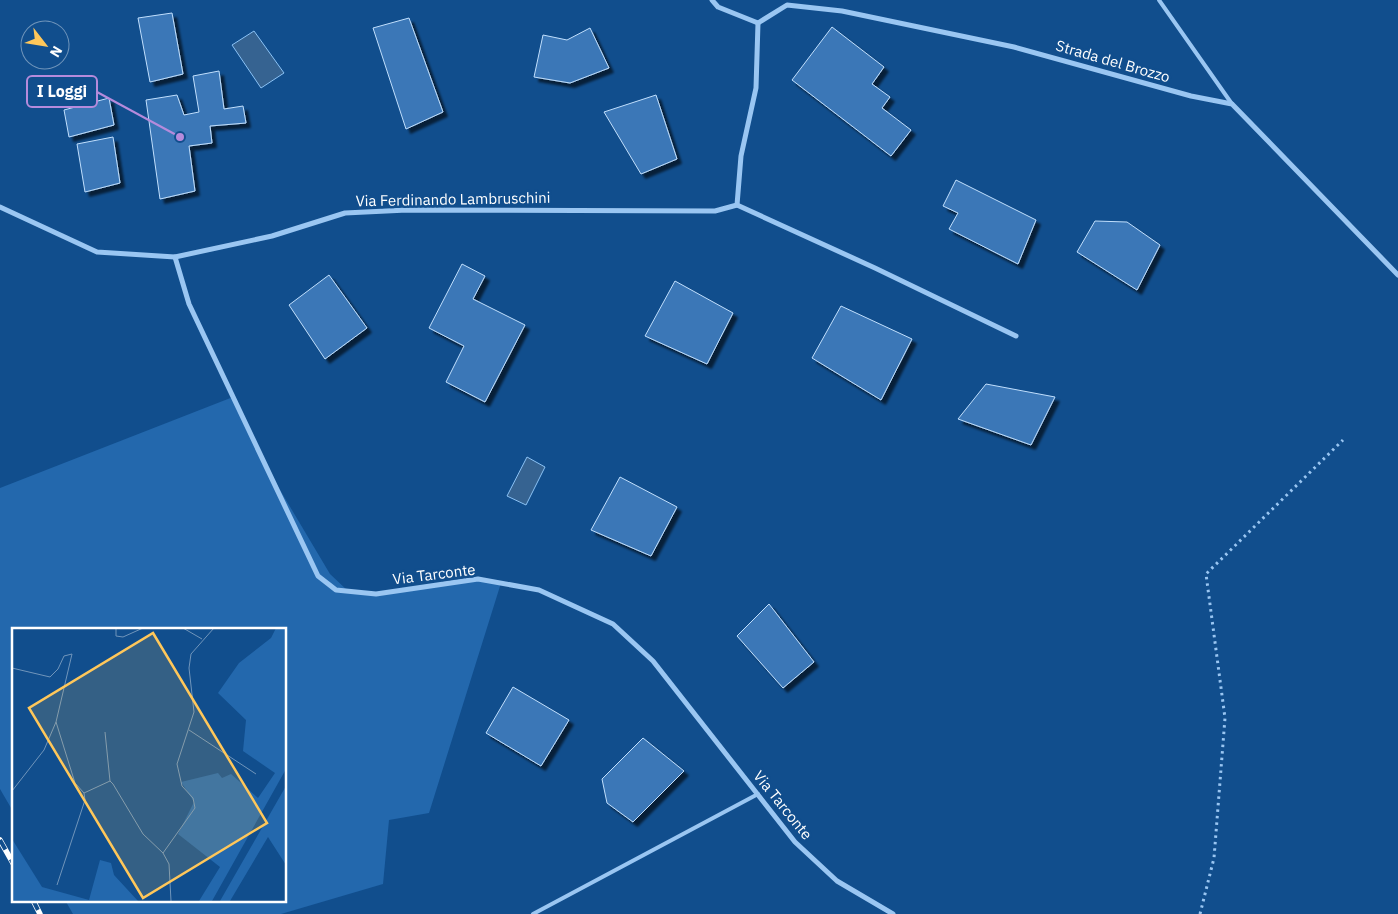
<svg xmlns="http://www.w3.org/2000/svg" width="1398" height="914" viewBox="0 0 1398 914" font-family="'IBM Plex Sans',sans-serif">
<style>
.green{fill:#2368ad}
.water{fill:#366391;stroke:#8bc2f5}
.building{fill:#3a77b7;stroke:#c1dffd;filter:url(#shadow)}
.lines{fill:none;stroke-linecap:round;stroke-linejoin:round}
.path{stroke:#9ac6f2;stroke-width:3;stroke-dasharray:2.5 4;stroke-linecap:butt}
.lane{stroke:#9ac6f2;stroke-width:4}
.street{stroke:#9ac6f2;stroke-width:5}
.rail-casing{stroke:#fff;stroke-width:5.5}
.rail{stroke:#114e8d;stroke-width:4;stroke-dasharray:11;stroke-linecap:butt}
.labels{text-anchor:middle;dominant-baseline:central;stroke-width:5;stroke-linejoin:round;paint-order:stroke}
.street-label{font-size:15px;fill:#fff;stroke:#114e8d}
.inset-road{fill:none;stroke:#7095bb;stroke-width:1}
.view{fill:#ffc75a;fill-opacity:0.15;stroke:#ffc75a;stroke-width:2.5}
.inset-edge{fill:none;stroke:#fff;stroke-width:2.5}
.leader{fill:none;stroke:#b68bdc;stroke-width:2}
.callout-dot{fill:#b68bdc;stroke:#114e8d;stroke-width:2}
.callout{fill:#114e8d;stroke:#b68bdc;stroke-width:2}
.callout-label{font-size:16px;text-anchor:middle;font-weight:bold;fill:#fff}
</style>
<defs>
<filter id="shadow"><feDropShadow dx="4.5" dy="4.5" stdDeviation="1" flood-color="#0009"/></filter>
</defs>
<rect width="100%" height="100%" fill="#114e8d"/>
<polygon class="green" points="233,397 264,463 330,574 348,591 376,594 478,579 501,583 429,813 389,820 383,884 281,914 73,914 65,900 285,900 285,629 14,629 14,813 0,789 0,488"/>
<g class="water">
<polygon points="254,31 284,73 261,88 232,45"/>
<polygon points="527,457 545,467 526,505 507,496"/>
</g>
<g class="building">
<polygon points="172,13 183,74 150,82 138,18"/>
<polygon points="409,18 443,112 406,129 373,28"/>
<polygon points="832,27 884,67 872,84 890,97 882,108 911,130 891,156 792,80"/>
<polygon points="590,28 609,68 570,83 534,77 543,35 567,40"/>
<polygon points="219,71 224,109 243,106 246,123 210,126 212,143 189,146 195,191 160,199 146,100 177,95 184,115 199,112 193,76"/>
<polygon points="656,95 677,159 641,174 604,112"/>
<polygon points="109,98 114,125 69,137 64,110"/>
<polygon points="113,137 120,183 85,192 77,144"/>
<polygon points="956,180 1036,220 1018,264 949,229 958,213 943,206"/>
<polygon points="1095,221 1127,222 1160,245 1137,290 1077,252"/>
<polygon points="462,264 485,276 473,299 525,325 485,402 446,382 464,346 429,328"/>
<polygon points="329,275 367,328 325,359 289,305"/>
<polygon points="675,281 733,313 707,364 645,336"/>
<polygon points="841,306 912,339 881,400 812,358"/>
<polygon points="986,384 1055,397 1031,445 958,419"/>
<polygon points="620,477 677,507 651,556 591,530"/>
<polygon points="769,604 814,662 783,688 737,636"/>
<polygon points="513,687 569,720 541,766 486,733"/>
<polygon points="643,738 684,771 633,822 607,803 602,779"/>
</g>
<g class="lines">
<polyline class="path" points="1200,914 1214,858 1225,718 1206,574 1343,440"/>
<g class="lane">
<polyline points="1159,0 1232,104"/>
<polyline points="533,914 758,794"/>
</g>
<g class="street">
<polyline points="712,0 718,7 758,23"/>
<polyline points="758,23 787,5 842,11 1014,47 1191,96 1232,104 1398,275"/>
<polyline points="737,205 875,268 1016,336"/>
<polyline points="0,207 97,252 175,257 272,236 345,213 407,210 715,211 737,205 741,156 756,88 758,23"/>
<polyline points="175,257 189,304 318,576 336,590 376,594 478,579 539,590 613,624 653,661 795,842 837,881 893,914"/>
</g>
<defs>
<g id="rail">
<polyline points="0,840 14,865"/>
<polyline points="33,900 40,914"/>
</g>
</defs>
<use href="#rail" class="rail-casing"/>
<use href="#rail" class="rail"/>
</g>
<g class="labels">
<g class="street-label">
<text transform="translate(1113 61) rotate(16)">Strada del Brozzo</text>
<text transform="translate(453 199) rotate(-1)">Via Ferdinando Lambruschini</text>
<text transform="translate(434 574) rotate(-7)">Via Tarconte</text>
<text transform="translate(783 805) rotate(51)">Via Tarconte</text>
</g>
</g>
<g transform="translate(12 628)">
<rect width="274" height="274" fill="#114e8d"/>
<path d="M264,0h10v141l-74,132h-13l21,-34 -42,-33 16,-32 -13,-20 37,-9 4,5 9,-4 27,24 17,-25 -32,-22 3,-31 -28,-27 21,-30 32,-25zM274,158v79l-18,-28 -38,64h-10zM0,211l30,48 47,13 11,-40 11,3 3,12 24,26h-126z" fill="#2368ad"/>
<path class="inset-road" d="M104,0v8l7,1 20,-9M171,0l19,11M0,40l38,9 8,-8 6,-13 8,-2 -16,68 19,61 9,10M177,102l67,44M93,104l5,49M0,163l32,-41 12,-28M72,165l26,-12 3,3 30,50 20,19 6,11 2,37M151,225l32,-45 -2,-10 -11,-12 -5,-22 17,-52 -5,-44 2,-14 23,-26M45,257l28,-85 -1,-7"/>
<path class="view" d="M141,5l114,190 -124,75 -114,-190z"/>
<rect width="274" height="274" class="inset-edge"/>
</g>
<path class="leader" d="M180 137L97 92"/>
<circle class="callout-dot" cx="180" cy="137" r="5"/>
<rect class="callout" x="27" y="76" width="70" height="31" rx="5"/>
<g class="callout-label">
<text x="62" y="97">I Loggi</text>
</g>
<g transform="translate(45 45) rotate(121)"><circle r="24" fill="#114e8d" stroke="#7095bb"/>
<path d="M0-4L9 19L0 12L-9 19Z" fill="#ffc75a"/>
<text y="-8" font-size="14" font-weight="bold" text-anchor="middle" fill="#ffffff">N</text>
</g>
</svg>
